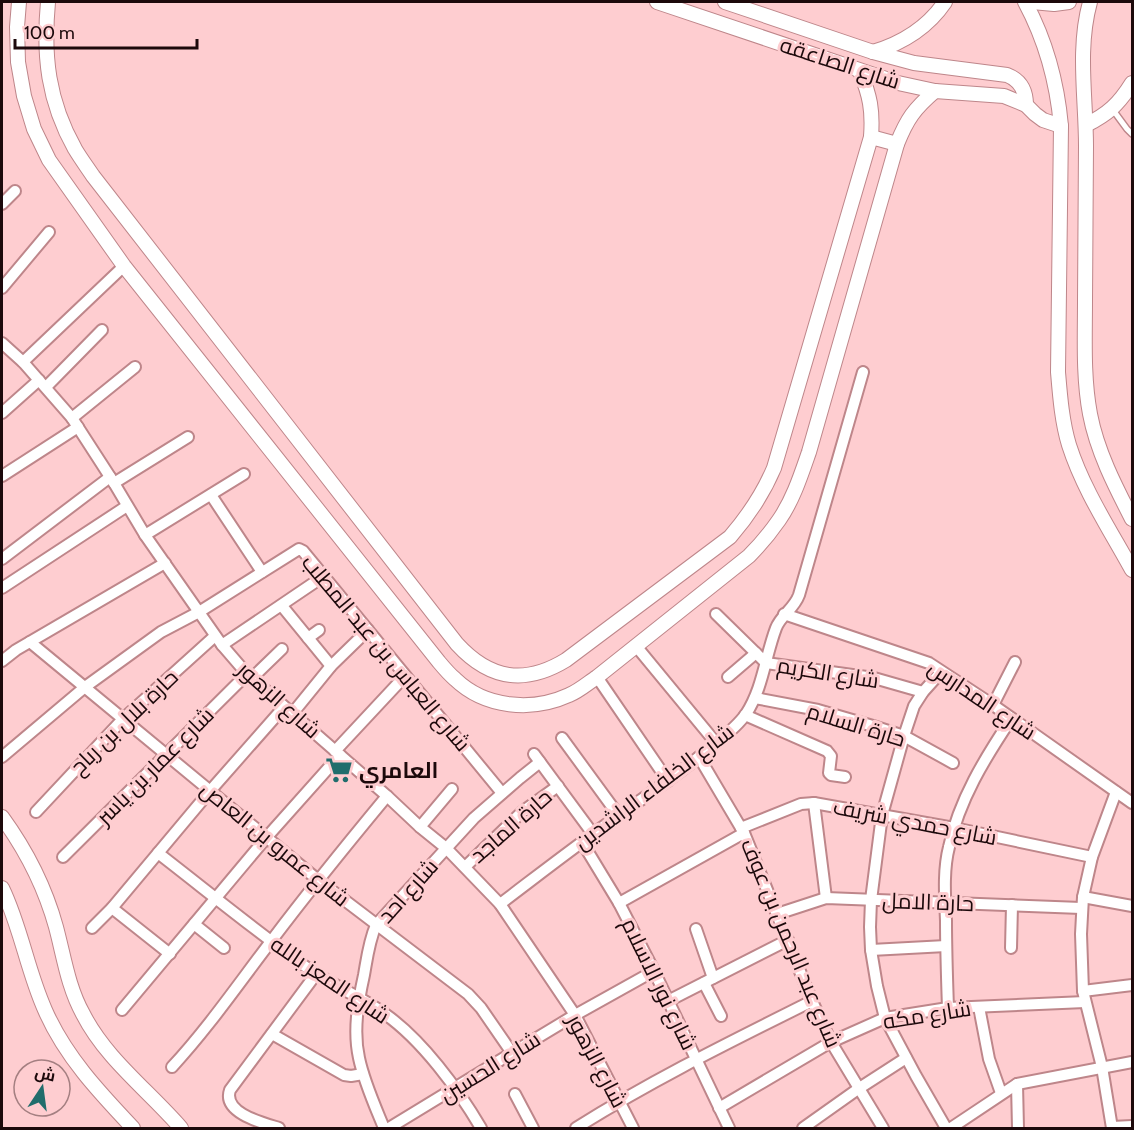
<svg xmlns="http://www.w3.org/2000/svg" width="1134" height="1130" viewBox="0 0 1134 1130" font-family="Cabin,Cairo,sans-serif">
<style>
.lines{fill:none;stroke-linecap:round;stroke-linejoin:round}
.service-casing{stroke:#be868a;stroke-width:8}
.minor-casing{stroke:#be868a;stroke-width:14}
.tertiary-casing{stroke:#be868a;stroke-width:16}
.service{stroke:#fff;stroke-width:5}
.minor{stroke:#fff;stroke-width:10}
.tertiary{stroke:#fff;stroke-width:14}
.labels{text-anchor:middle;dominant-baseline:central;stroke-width:6;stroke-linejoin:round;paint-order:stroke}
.street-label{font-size:22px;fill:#1c090b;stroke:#fecdd0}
.poi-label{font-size:22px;font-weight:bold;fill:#1c090b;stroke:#fecdd0;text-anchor:start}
</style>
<rect width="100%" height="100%" fill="#fecdd0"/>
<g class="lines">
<defs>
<polyline id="service" points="1113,110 1127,129 1132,134"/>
<g id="minor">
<polyline points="2,204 15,191"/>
<polyline points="2,288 49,232"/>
<polyline points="2,343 23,362 72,418 114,483 145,535 222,645 247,674 387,796 420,827 446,848 500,904 575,1015 633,1128"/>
<polyline points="23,362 124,266"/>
<polyline points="46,387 102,330"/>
<polyline points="2,413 39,380"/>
<polyline points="72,418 135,367"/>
<polyline points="2,476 78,427"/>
<polyline points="114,483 188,437"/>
<polyline points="211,495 262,572"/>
<polyline points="145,535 244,474"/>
<polyline points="2,559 110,477"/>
<polyline points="2,588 127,506"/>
<polyline points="282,606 331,666"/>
<polyline points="716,614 766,663 874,678 923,692"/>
<polyline points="784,614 929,663 993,705 1132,803"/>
<polyline points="308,638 319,630"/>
<polyline points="30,642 318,880 468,994 481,1008 512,1053"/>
<polyline points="222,645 324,576"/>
<polyline points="636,646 716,743"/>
<polyline points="2,661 16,650 165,563"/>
<polyline points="941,672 923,692 914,706 904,736 882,815 871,900 870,927 871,950 877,986 885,1018 916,1076 946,1128"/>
<polyline points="597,677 668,781"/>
<polyline points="728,677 756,653"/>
<polyline points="251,679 282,649"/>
<polyline points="755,698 818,710 873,726 904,736 953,763"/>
<polyline points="993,705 1015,662"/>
<polyline points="292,714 331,666 368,630"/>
<polyline points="745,715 827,751 831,756 829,773 831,775 845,777"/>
<polyline points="562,738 619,816"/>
<polyline points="335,751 405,676"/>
<polyline points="534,754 593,834"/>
<polyline points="2,757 85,687 161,632 199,612 299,549 303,551 502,793"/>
<polyline points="699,757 744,833 812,1001 831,1042 883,1128"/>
<polyline points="814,803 826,898"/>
<polyline points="36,812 123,719 215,636"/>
<polyline points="420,827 452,789"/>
<polyline points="741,828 801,804 814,803 954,828 1092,857"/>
<polyline points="582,842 619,903 654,971 729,1128"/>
<path d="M158,853c49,38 98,78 148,114 25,18 54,29 79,47 37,26 73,75 96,114"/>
<polyline points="63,857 247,674"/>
<polyline points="465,867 522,812 558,786"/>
<polyline points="1083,897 1132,906"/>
<polyline points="619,903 744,833"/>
<path d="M500,904c41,-31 82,-63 125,-93 29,-20 57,-40 84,-62 13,-11 27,-21 37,-35 17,-26 19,-57 30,-86 5,-13 18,-19 23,-33l64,-223"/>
<polyline points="112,908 170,954"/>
<polyline points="777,914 826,898 1081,908"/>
<polyline points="194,924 224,948"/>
<polyline points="92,928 112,908 210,791 284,707"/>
<polyline points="696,929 713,978"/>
<polyline points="1011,948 1012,905"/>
<polyline points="871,950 946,946"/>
<polyline points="704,983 721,1016"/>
<polyline points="1083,991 1132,985"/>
<polyline points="668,1001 788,940"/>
<polyline points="979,1007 989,1059 1001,1093"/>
<path d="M948,1008c-1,-29 -2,-58 -2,-87 -1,-24 -3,-51 3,-74 10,-47 36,-89 62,-128"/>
<polyline points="122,1010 266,838 340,755"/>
<polyline points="272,1034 344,1075 351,1076 363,1074"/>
<path d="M172,1067c37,-40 67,-84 100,-127 37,-49 76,-97 115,-144"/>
<polyline points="1017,1084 1018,1128"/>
<polyline points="515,1094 533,1128"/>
<polyline points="719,1108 831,1042 885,1018 948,1008 1085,1002"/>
<polyline points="1112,1127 1132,1126"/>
<path d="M279,1128c-16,-5 -57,-15 -49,-38l86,-116"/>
<path d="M384,1128c-9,-22 -20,-46 -25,-70 -6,-27 -1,-56 5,-83 3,-17 5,-34 12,-50l98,-107 46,-40 20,-16"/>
<polyline points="389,1128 512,1053 575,1015 654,971"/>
<path d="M576,1128c76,-48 156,-87 236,-127"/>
<polyline points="803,1128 858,1089 906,1058"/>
<polyline points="951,1128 1017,1084 1132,1062"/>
<polyline points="1112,1128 1102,1067 1083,991 1081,934 1083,897 1092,857 1116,792"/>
</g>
<g id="tertiary">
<path d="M19,2l-2,25 1,35 6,34 10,33 15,31 75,106 315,396c5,6 10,12 16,17 30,29 77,33 114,16 10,-4 19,-12 28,-18l152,-121c11,-11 21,-23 30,-36 14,-20 22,-45 30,-68l88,-308c10,-25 17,-35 38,-53"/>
<path d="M48,2c-5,54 0,99 27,147 6,10 12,18 18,27l364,468c33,36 68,41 109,16l164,-123c19,-22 33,-43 44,-69l97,-331c2,-27 -1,-41 -11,-66"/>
<polyline points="657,2 898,83 935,91 1004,96 1026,105 1035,114 1043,120 1061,126"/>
<path d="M725,2l148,50 41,11 93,12c13,5 19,15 19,30"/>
<path d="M1025,2c21,39 32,79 36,124l-3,246c2,24 4,50 11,73 14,44 41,85 63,125"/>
<polyline points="1032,2 1054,4 1069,2"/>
<path d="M1090,2c-13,47 -4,96 -4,144 0,52 -1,103 -1,155 0,37 -2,76 5,113 7,37 25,72 42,105"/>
<path d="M873,52c30,-9 55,-25 72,-50"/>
<path d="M1086,125c22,-11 33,-21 46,-42"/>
<polyline points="871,137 897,144"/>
<path d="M2,817c24,33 43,70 54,110 8,30 12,60 27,87 23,45 65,76 98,114"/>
<path d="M2,888c19,39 25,82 43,122 20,46 54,82 88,118"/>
</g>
</defs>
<use href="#service" class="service-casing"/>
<use href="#minor" class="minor-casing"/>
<use href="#tertiary" class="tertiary-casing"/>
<use href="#service" class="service"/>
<use href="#minor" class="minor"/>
<use href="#tertiary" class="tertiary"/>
</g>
<defs>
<symbol id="supermarket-bare" viewBox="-9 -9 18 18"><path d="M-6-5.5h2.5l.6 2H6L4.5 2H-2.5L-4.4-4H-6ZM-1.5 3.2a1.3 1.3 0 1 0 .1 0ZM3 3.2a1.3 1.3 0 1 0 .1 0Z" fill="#216d6c" stroke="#fecdd0" stroke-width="2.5" paint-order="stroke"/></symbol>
</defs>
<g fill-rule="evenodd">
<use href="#supermarket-bare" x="320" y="751" width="38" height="38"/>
</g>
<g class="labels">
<g class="street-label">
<text transform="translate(840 63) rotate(18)">شارع الصاعقه</text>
<text transform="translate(386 653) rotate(50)">شارع العباس بن عبد المطلب</text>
<text transform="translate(828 673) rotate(9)">شارع الكريم</text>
<text transform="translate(279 700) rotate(42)">شارع الزهور</text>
<text transform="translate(982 700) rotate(34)">شارع المدارس</text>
<text transform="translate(124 722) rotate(-44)">حارة بلال بن رباح</text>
<text transform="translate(856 725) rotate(17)">حارة السلام</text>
<text transform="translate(155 766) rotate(-45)">شارع عمار بن ياسر</text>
<text transform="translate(654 787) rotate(-37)">شارع الخلفاء الراشدين</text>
<text transform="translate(915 822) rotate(11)">شارع حمدي شريف</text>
<text transform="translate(511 826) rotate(-41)">حارة الماجد</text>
<text transform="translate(275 844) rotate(39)">شارع عمرو بن العاص</text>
<text transform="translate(408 891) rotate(-48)">شارع احد</text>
<text transform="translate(928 902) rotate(2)">حارة الامل</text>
<text transform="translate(791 943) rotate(67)">شارع عبد الرحمن بن عوف</text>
<text transform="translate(330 980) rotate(34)">شارع المعز بالله</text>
<text transform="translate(659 984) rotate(64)">شارع نور الاسلام</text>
<text transform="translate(927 1015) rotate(-9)">شارع مكه</text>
<text transform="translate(597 1061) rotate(62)">شارع الزهور</text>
<text transform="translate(490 1067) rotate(-32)">شارع الحسين</text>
</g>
<g class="poi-label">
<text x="359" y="770">العامري</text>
</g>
</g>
<rect width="1134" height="1130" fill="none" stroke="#1c090b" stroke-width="6"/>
<g transform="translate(42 1088) rotate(13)"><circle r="28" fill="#fecdd0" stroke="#a47f81" stroke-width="1.5"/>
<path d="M0-4.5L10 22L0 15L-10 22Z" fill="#216d6c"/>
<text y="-9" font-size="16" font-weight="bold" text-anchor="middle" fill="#1c090b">ش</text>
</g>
<path d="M15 39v9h182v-9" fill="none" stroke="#1c090b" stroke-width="3"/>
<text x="24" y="39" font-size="18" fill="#1c090b" stroke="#fecdd0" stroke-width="4.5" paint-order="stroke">100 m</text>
</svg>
